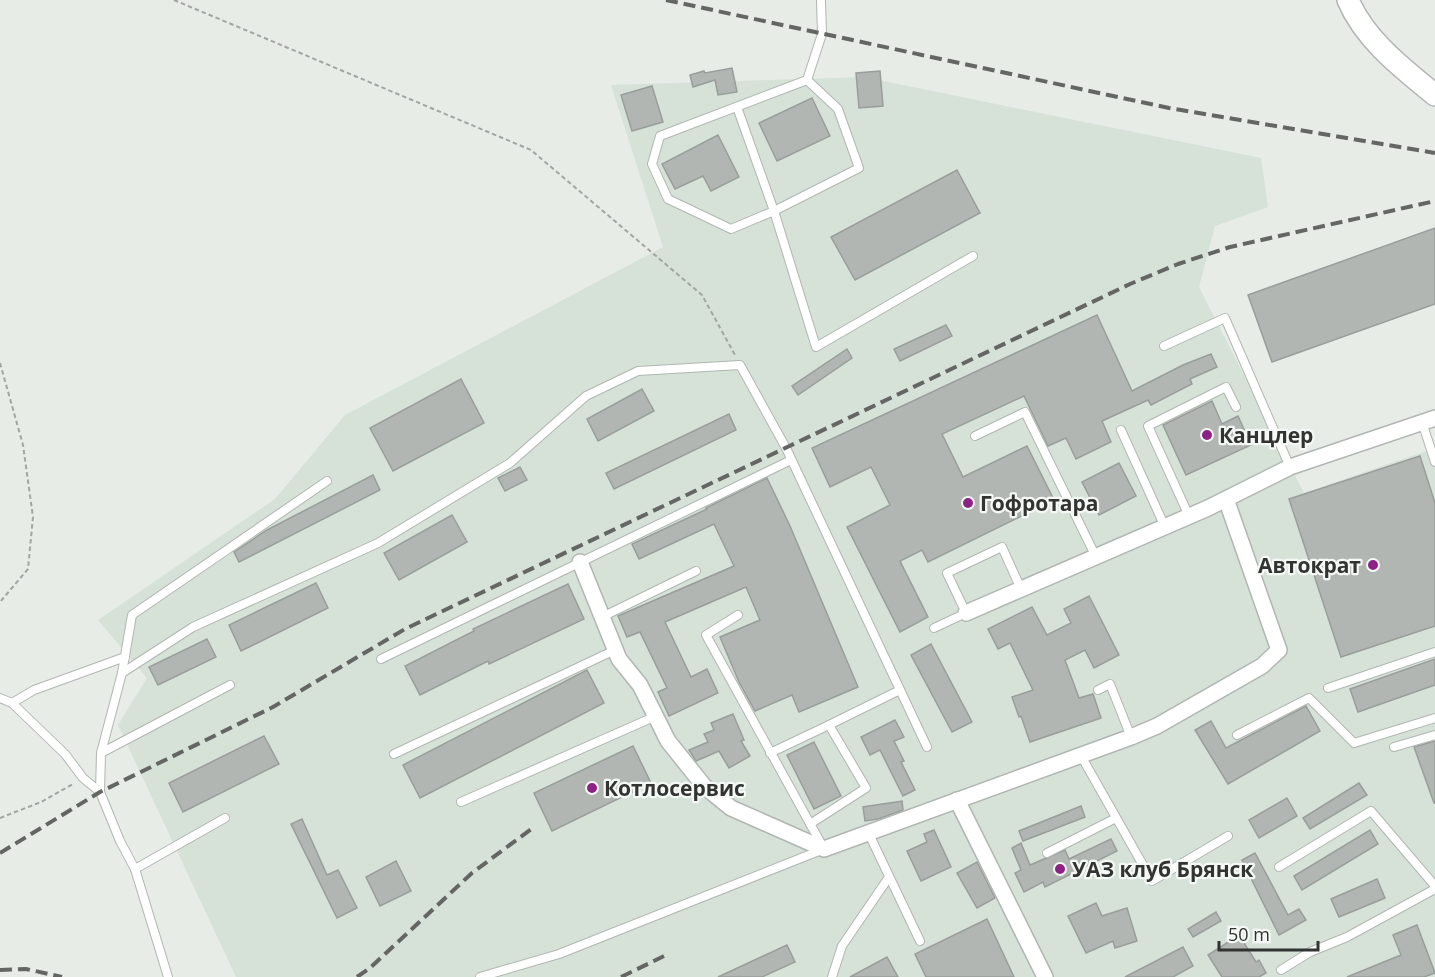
<svg xmlns="http://www.w3.org/2000/svg" width="1435" height="977" viewBox="0 0 1435 977" font-family="'Open Sans',sans-serif">
<style>
.built{fill:#d6e1d8}
.building{fill:#b1b6b2;stroke:#999e9a;stroke-width:1.5}
.lines{fill:none;stroke-linecap:round;stroke-linejoin:round}
.lane-casing{stroke:#b0b6b1;stroke-width:10}
.street-casing{stroke:#b0b6b1;stroke-width:18}
.secondary-casing{stroke:#b0b6b1;stroke-width:24}
.path{stroke:#a2a5a2;stroke-width:2;stroke-dasharray:4.5 3;stroke-linecap:butt}
.lane{stroke:#fff;stroke-width:8}
.street{stroke:#fff;stroke-width:15}
.secondary{stroke:#fff;stroke-width:21}
.rail{stroke:#636663;stroke-width:4;stroke-dasharray:12 6;stroke-linecap:butt}
.poi-dot{fill:#8d2286;stroke:#f4f9f5;stroke-width:2}
.labels{text-anchor:middle;dominant-baseline:central;stroke-width:4.5;stroke-linejoin:round;paint-order:stroke}
.poi-label{font-size:21px;font-weight:bold;fill:#323432;stroke:#f4f9f5;text-anchor:start}
</style>
<rect width="100%" height="100%" fill="#e7ece7"/>
<polygon class="built" points="864,77 1261,158 1268,207 1215,226 1199,287 1304,493 1435,448 1435,977 236,977 118,725 147,678 98,620 275,499 345,415 663,247 611,85"/>
<g class="building">
<polygon points="732,68 737,92 718,95 715,80 693,87 690,75 704,71 705,73"/>
<polygon points="880,71 883,106 859,108 856,73"/>
<polygon points="652,86 663,122 632,131 621,95"/>
<polygon points="812,98 830,136 777,161 759,123"/>
<polygon points="718,135 739,177 711,191 703,176 675,189 662,164"/>
<polygon points="957,170 980,213 855,280 831,237"/>
<polygon points="1435,228 1435,304 1272,362 1248,295"/>
<polygon points="1097,315 1132,391 1183,365 1211,354 1217,367 1190,379 1192,384 1151,405 1148,400 1102,421 1111,442 1076,459 1066,438 1048,446 1024,396 942,434 963,477 1027,446 1054,500 928,562 922,550 900,561 928,617 900,632 847,527 890,505 871,467 830,487 812,448"/>
<polygon points="946,325 952,336 900,361 894,349"/>
<polygon points="847,349 852,358 798,395 792,386"/>
<polygon points="461,379 484,423 393,471 370,428"/>
<polygon points="642,389 654,411 598,441 587,419"/>
<polygon points="1212,401 1222,424 1238,416 1251,445 1186,475 1163,425"/>
<polygon points="729,414 736,430 614,489 606,473"/>
<polygon points="1420,456 1435,503 1435,626 1341,657 1289,499"/>
<polygon points="1119,463 1136,496 1099,515 1082,482"/>
<polygon points="520,467 527,480 505,491 498,478"/>
<polygon points="373,475 380,490 239,562 234,552 267,530"/>
<polygon points="767,478 790,526 858,687 799,712 792,695 755,711 739,682 720,637 760,620 746,587 665,622 691,677 707,669 718,693 669,716 658,692 667,688 640,632 627,637 618,616 734,566 714,524 639,559 632,544 707,509 706,508"/>
<polygon points="452,515 467,542 399,580 384,553"/>
<polygon points="316,583 328,608 241,651 229,625"/>
<polygon points="568,584 584,619 489,664 488,661 420,695 405,666 474,631 473,629"/>
<polygon points="1089,596 1119,655 1094,668 1085,650 1065,660 1079,698 1093,694 1101,718 1030,742 1021,716 1019,717 1012,697 1033,690 1010,643 998,649 988,629 1032,607 1047,635 1071,623 1064,609"/>
<polygon points="207,639 216,657 158,685 149,667"/>
<polygon points="931,644 972,722 952,732 911,655"/>
<polygon points="1435,659 1435,685 1358,712 1350,689"/>
<polygon points="587,670 604,703 420,798 403,765"/>
<polygon points="1306,706 1320,731 1228,784 1195,730 1211,721 1226,748"/>
<polygon points="733,714 744,740 741,741 750,756 729,768 719,751 696,761 689,750 708,742 704,734 714,730 711,723"/>
<polygon points="895,720 904,737 894,741 904,761 901,762 915,790 903,796 880,750 870,755 861,737"/>
<polygon points="264,736 279,764 183,812 169,783"/>
<polygon points="1435,741 1435,803 1434,803 1414,747"/>
<polygon points="814,742 841,796 814,809 787,755"/>
<polygon points="633,746 651,783 552,831 534,793"/>
<polygon points="1359,783 1367,795 1310,829 1303,818"/>
<polygon points="1287,798 1297,816 1259,838 1249,820"/>
<polygon points="902,801 903,810 878,819 865,821 863,807"/>
<polygon points="1081,806 1085,817 1023,841 1019,831"/>
<polygon points="302,819 327,875 338,870 357,908 337,918 291,824"/>
<polygon points="934,830 951,867 921,881 907,851 927,842 924,834"/>
<polygon points="1370,830 1378,844 1302,890 1294,876"/>
<polygon points="1111,839 1117,851 1045,887 1043,882 1024,892 1015,873 1021,870 1012,848 1021,843 1030,865 1065,850 1069,859"/>
<polygon points="1255,853 1288,915 1299,909 1306,920 1279,935 1242,860"/>
<polygon points="396,861 411,891 380,906 366,877"/>
<polygon points="977,862 995,898 977,908 957,873"/>
<polygon points="1377,879 1385,898 1339,917 1331,899"/>
<polygon points="1096,903 1102,916 1127,908 1137,941 1115,948 1113,941 1086,953 1068,916"/>
<polygon points="1216,912 1221,921 1193,937 1188,929"/>
<polygon points="987,919 1014,977 926,977 915,954"/>
<polygon points="1417,925 1435,973 1424,977 1347,977 1401,955 1393,935"/>
<polygon points="1239,935 1256,962 1259,960 1266,973 1259,977 1222,977 1208,955"/>
<polygon points="787,945 795,962 762,977 718,977"/>
<polygon points="1183,947 1193,966 1173,977 1125,977"/>
<polygon points="887,957 898,977 850,977"/>
</g>
<g class="lines">
<defs>
<g id="lane">
<polygon points="807,80 838,109 859,168 774,211 731,229 668,199 652,164 660,136"/>
<polyline points="807,80 822,34 821,0"/>
<polyline points="737,107 774,211 816,347 973,256"/>
<polyline points="1164,346 1225,318 1290,467"/>
<polyline points="1422,422 1435,462"/>
<polyline points="1121,430 1165,527"/>
<polyline points="975,436 1025,412 1096,557"/>
<polyline points="1189,516 1148,426 1226,387 1236,407"/>
<polyline points="602,617 696,571"/>
<polyline points="934,628 966,613 947,573 1002,547 1021,589"/>
<polyline points="381,659 791,460"/>
<polyline points="122,673 132,615 327,481"/>
<polyline points="1328,688 1435,652"/>
<polyline points="1098,690 1110,684 1131,737"/>
<polyline points="0,698 12,703 65,754 83,778 100,792 120,841 135,869 168,977"/>
<polyline points="12,703 34,690 125,657"/>
<polyline points="829,725 900,690"/>
<polyline points="1237,735 1309,698 1354,743 1435,718"/>
<polyline points="1394,747 1435,735"/>
<polyline points="101,753 230,685"/>
<polyline points="770,753 829,725 866,788 810,824"/>
<polyline points="394,754 615,650"/>
<polyline points="1080,754 1152,881 1228,836"/>
<polyline points="100,792 101,753 122,673 193,627 378,543 510,463 586,396 638,371 740,365 786,448 927,747"/>
<polyline points="461,802 656,716"/>
<polyline points="869,834 920,941"/>
<polyline points="1047,853 1116,818"/>
<polyline points="1279,867 1371,811 1435,886"/>
<polyline points="135,869 225,818"/>
<polyline points="1281,970 1310,952 1347,937 1435,889"/>
<polyline points="480,977 559,954 824,849 706,635 738,615"/>
<polyline points="832,977 842,946 889,877"/>
</g>
<g id="street">
<polyline points="580,562 619,659 640,685 668,741 704,786 731,808 824,849 1131,737 1157,726 1262,666 1279,650 1226,499"/>
<polyline points="966,613 1208,508 1290,467 1435,418"/>
<polyline points="957,800 1045,977"/>
</g>
<path id="secondary" d="M1348,0c17,40 54,68 87,95"/>
</defs>
<use href="#lane" class="lane-casing"/>
<use href="#street" class="street-casing"/>
<use href="#secondary" class="secondary-casing"/>
<g class="path">
<polyline points="174,0 531,150 702,295 735,355"/>
<polyline points="0,363 23,445 33,517 28,569 0,602"/>
<polyline points="0,818 41,802 73,784"/>
</g>
<use href="#lane" class="lane"/>
<use href="#street" class="street"/>
<use href="#secondary" class="secondary"/>
<g class="rail">
<polyline points="666,0 1169,108 1435,153"/>
<polyline points="0,853 100,792 273,707 405,629 1130,284 1178,264 1230,247 1435,201"/>
<polyline points="0,970 26,969 62,977"/>
<polyline points="357,977 370,968 472,873 534,827"/>
<polyline points="621,977 664,956"/>
</g>
</g>
<g class="poi-dot">
<circle cx="1207" cy="435" r="6"/>
<circle cx="968" cy="503" r="6"/>
<circle cx="1373" cy="565" r="6"/>
<circle cx="592" cy="788" r="6"/>
<circle cx="1060" cy="869" r="6"/>
</g>
<g class="labels">
<g class="poi-label">
<text x="1219" y="435">Канцлер</text>
<text x="980" y="503">Гофротара</text>
<text x="1361" y="565" text-anchor="end">Автократ</text>
<text x="604" y="788">Котлосервис</text>
<text x="1072" y="869">УАЗ клуб Брянск</text>
</g>
</g>
<path d="M1219 941v9h99v-9" fill="none" stroke="#323432" stroke-width="3"/>
<text x="1228" y="941" font-size="18" fill="#323432" stroke="#f4f9f5" stroke-width="4.5" paint-order="stroke">50 m</text>
</svg>
